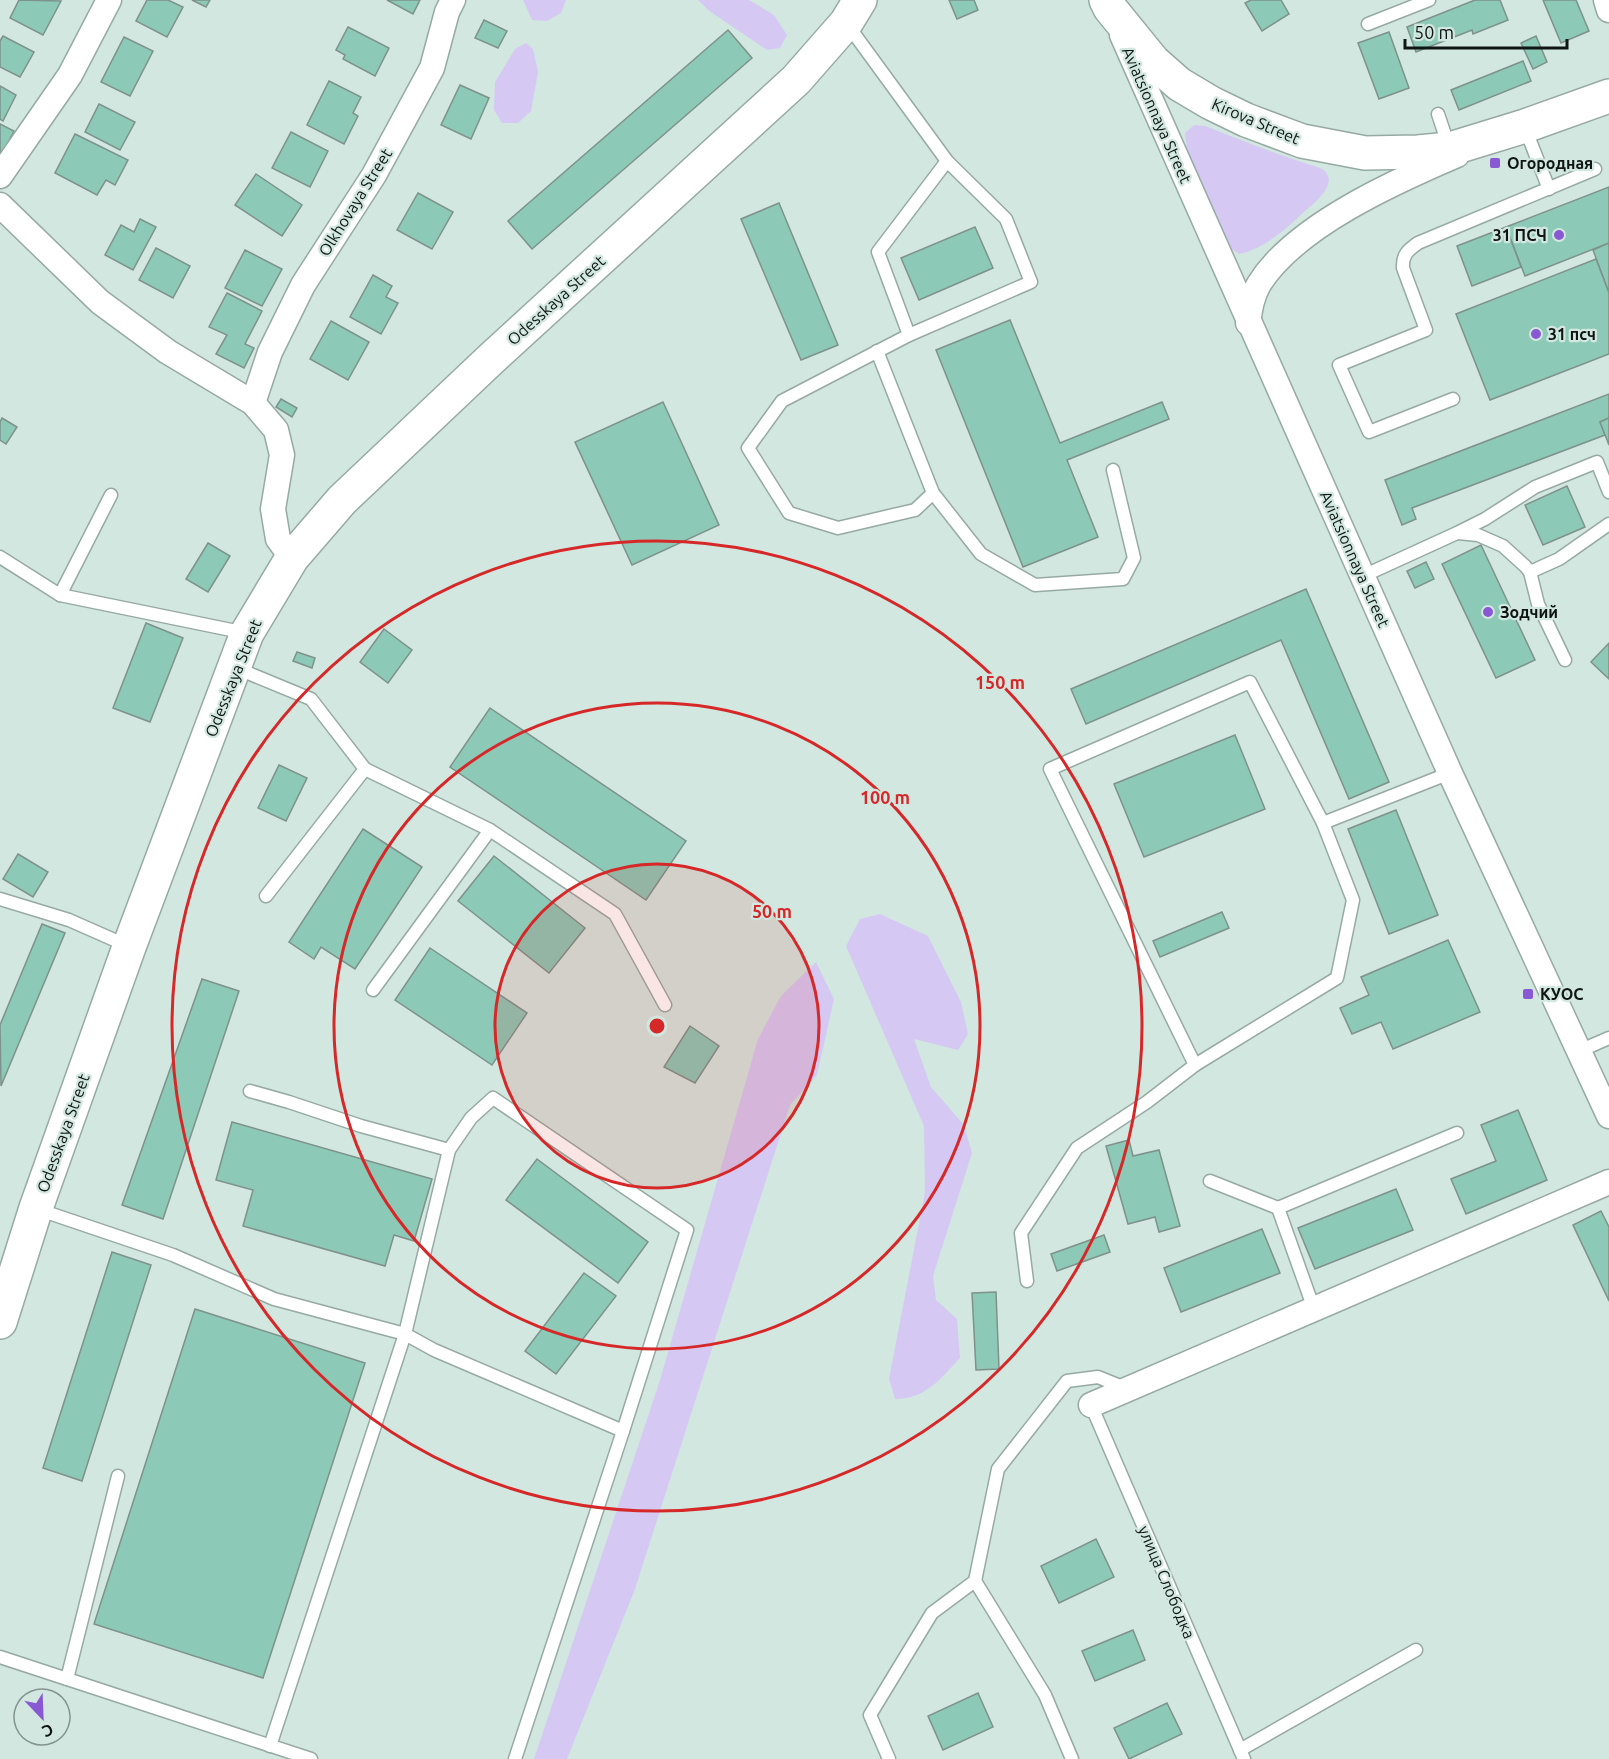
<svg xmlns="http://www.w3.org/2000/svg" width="1609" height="1759" viewBox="0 0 1609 1759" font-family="Ubuntu,sans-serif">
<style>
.green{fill:#d5c9f3}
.building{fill:#8cc9b6;stroke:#7e928b;stroke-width:1.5}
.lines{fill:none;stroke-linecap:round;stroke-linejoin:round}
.service-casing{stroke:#96aaa3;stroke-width:15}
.minor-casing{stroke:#96aaa3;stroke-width:27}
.secondary-casing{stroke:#96aaa3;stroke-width:36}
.service{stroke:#fff;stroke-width:12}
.minor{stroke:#fff;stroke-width:24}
.secondary{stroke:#fff;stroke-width:33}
.ring{fill:none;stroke:#d62828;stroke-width:3}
.poi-dot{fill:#8859d2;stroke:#d2e7e0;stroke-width:2}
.labels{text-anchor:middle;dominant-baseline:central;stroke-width:4.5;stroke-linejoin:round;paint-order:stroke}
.street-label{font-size:16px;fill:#0e1513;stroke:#d2e7e0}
.poi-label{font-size:16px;font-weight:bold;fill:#0e1513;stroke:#d2e7e0;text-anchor:start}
.centre{fill:#d62828;stroke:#d2e7e0;stroke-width:3}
.ring-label{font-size:18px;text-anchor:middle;font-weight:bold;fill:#d62828;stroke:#d2e7e0;stroke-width:4.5;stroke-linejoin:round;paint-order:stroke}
</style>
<rect width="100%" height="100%" fill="#d2e7e0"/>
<g class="green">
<polygon points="523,0 566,0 561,13 547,21 532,20"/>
<polygon points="698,0 749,0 774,15 787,35 780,48 767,50 708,10"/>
<polygon points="526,43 533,49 538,72 531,111 518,123 502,123 494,110 495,82 515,49"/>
<path d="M1194,125l11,1c33,13 66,26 100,37 7,3 20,4 23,13 5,13 -15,28 -24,36 -18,17 -40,37 -65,42l-10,-7 -6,-9 -36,-89 -2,-16z"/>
<path d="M880,914l48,22 33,66 7,32 -10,16 -44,-11 17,48 33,38 8,28 -39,123 3,24 21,19 3,39c-20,21 -34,41 -65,41l-6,-20 36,-187 -1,-66 -78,-180 14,-27z"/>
<polygon points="816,962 834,999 817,1075 790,1105 635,1589 567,1759 534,1759 660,1380 758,1039 781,996"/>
</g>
<g class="building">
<polygon points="19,0 61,1 43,35 10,18"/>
<polygon points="147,0 168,0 183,7 167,37 136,21"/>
<polygon points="192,0 210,0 206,7"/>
<polygon points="387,0 420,0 413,14"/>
<polygon points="949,0 974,0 978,10 957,19"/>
<polygon points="1251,0 1281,0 1289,14 1262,31 1245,3"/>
<polygon points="1475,0 1500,0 1508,20 1473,34 1472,30 1416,52 1407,27"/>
<polygon points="1543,0 1576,0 1589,31 1561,43"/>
<polygon points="484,20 507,31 498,48 475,38"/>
<polygon points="348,27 389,48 375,76 343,59 345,55 336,50"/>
<polygon points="728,30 752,58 532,249 508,221"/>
<polygon points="1389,32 1409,88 1379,99 1358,43"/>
<polygon points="3,36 34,52 20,77 0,67 0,41"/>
<polygon points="1536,36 1547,62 1533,69 1521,43"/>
<polygon points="124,37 153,51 130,96 101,82"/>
<polygon points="1523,61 1531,81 1459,110 1451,90"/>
<polygon points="329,81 361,97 353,113 358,116 344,144 307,125"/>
<polygon points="460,85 489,98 471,139 441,125"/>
<polygon points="0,86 16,95 3,121 0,119"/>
<polygon points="99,104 135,122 120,150 85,132"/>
<polygon points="0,124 14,131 0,158"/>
<polygon points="291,132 328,151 310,187 272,168"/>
<polygon points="75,134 128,160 115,185 106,180 97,195 55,173"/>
<polygon points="256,174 302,205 282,236 235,205"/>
<polygon points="1609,187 1609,243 1525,276 1506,227"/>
<polygon points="418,193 453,212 432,249 397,230"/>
<polygon points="779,203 838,345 801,360 741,219"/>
<polygon points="140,219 156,227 133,270 105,255 121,225 134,232"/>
<polygon points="975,227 993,268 919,300 901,258"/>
<polygon points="1506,227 1521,267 1472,286 1457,246"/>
<polygon points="1609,243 1609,293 1593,250"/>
<polygon points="156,248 190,266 173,298 139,280"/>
<polygon points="245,250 282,269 262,306 225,288"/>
<polygon points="1596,259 1609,293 1609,354 1490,400 1456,314"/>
<polygon points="373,275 392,286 386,297 398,303 381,334 350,317"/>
<polygon points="227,293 262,311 245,344 254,348 244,368 216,354 227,335 209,327"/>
<polygon points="1010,320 1060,443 1162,402 1169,419 1067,460 1098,537 1023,567 936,350"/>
<polygon points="331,321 369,342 348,380 310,359"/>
<polygon points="1609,394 1609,418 1600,422 1605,435 1412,508 1416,519 1402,525 1385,480"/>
<polygon points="281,399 297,408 292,417 276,407"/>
<polygon points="663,402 719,525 632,565 575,442"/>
<polygon points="2,418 17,427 6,444 0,440 0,422"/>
<polygon points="1609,418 1609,445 1600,422"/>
<polygon points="1567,486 1585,527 1543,545 1525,505"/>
<polygon points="208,543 230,556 208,592 186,579"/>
<polygon points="1481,545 1535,660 1496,678 1442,564"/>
<polygon points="1426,562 1434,579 1415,588 1407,571"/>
<polygon points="1306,589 1389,782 1349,799 1281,640 1086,724 1071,689"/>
<polygon points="146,623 183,638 150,722 113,708"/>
<polygon points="384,629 412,650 388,683 360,662"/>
<polygon points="1609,643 1609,679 1591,662"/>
<polygon points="297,652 315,658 312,668 293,661"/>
<polygon points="490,708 686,841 646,900 450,767"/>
<polygon points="1235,735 1265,809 1144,857 1114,784"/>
<polygon points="279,765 307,778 286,821 258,808"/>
<polygon points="1396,810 1438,915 1389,934 1348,829"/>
<polygon points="363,829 422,867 355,969 321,947 314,959 289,942"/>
<polygon points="18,854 48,872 33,897 3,879"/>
<polygon points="494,856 585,928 549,973 458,901"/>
<polygon points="1222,912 1229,928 1160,957 1153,941"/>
<polygon points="42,924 65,933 1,1086 0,1025"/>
<polygon points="1448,940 1480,1012 1393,1049 1381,1022 1352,1034 1340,1008 1369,995 1361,977"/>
<polygon points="430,948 527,1013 492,1065 395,1000"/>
<polygon points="202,979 239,991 163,1219 122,1205"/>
<polygon points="690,1026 719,1046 695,1083 664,1067"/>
<polygon points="1518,1110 1547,1180 1466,1214 1451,1179 1496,1161 1481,1125"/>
<polygon points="232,1122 432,1179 414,1241 394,1235 385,1266 243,1226 253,1190 216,1180"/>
<polygon points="1129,1140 1133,1156 1159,1150 1180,1226 1159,1232 1155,1217 1128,1224 1106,1146"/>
<polygon points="537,1159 648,1242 618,1283 506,1200"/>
<polygon points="1396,1189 1413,1230 1315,1269 1298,1228"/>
<polygon points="1601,1211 1609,1227 1609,1301 1573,1225"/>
<polygon points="1262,1229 1280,1273 1181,1312 1164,1268"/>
<polygon points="1104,1235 1110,1252 1057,1271 1051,1254"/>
<polygon points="112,1252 151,1265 82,1481 43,1468"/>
<polygon points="584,1273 616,1296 556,1374 525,1351"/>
<polygon points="996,1292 999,1369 976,1370 972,1293"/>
<polygon points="195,1309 365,1363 263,1678 94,1624"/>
<polygon points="1096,1539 1114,1577 1059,1603 1041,1566"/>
<polygon points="1133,1630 1145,1660 1095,1681 1082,1651"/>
<polygon points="978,1693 993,1727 943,1750 928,1716"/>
<polygon points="1167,1703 1182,1734 1129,1759 1114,1728"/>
</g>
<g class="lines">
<defs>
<g id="service">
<polyline points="847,24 947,161 1006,219 1031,282 909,335 782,401 748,448 789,513 838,528 915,510 933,493"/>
<polyline points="1368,24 1429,0"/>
<polyline points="1438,114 1449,147"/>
<polyline points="1525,128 1549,189"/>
<polyline points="909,335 878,252 947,161"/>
<polyline points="877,351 933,493 981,554 1035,585 1123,579 1134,558 1113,470"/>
<path d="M1453,399l-84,33 -30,-67 87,-35 -23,-62c-1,-13 5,-18 15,-25l177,-74"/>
<polyline points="1458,533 1478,535 1503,546 1525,566 1530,572 1538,604 1565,660"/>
<polyline points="0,557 60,595 246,633"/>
<polyline points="1530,572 1559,559 1609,524"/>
<polyline points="1363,576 1457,533 1485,519 1535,487 1597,462 1609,492"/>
<polyline points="60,595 111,495"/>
<polyline points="236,668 311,699 365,769 266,896"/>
<polyline points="365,769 490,830 615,914 665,1005"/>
<polyline points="0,899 69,920 128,946"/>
<polyline points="373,990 490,830"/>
<polyline points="1579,1051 1609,1038"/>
<polyline points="1195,1065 1337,978 1353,900 1323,823"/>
<polyline points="250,1091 289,1102 361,1126 449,1150 405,1334 270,1746"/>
<polyline points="449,1150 471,1118 493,1098 687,1230 623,1431"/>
<polyline points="1210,1181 1278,1208"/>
<polyline points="37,1209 173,1255 274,1299 405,1334 434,1350 623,1431 515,1759"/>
<polyline points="1027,1281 1021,1233 1077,1148 1147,1102 1195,1065 1050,769 1250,682 1323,823 1450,773"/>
<polyline points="1314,1309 1278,1208 1457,1133"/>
<polyline points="1091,1405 1244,1759"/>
<polyline points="975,1581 1045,1695 1072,1759"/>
<polyline points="0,1657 311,1759"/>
<polyline points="67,1679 118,1476"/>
<polyline points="1240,1750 1416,1650"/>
<polyline points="889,1759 870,1715 932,1613 975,1581 998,1469 1067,1381 1098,1377 1125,1388"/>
</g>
<g id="minor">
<polyline points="1606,0 1609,10"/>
<polyline points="1122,35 1450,773 1609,1116"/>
<polyline points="0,176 70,75 109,0"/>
<polyline points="0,205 100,302 168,352 253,403 276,430 282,455 273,509 278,539 292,558"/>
<path d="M1248,323c2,-14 4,-27 11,-39 36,-58 137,-103 198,-129"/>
<polyline points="253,403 270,352 303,285 374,175 432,68 447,12 453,0"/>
<polyline points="1091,1405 1609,1182"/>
</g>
<g id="secondary">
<polyline points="1106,0 1110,8 1153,61 1179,84 1211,103 1246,120 1302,141 1365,153 1418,152 1450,149 1525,126 1609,96"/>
<polyline points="0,1322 36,1208 129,947 247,633 292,558 342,500 491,359 796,80 846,23 860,0"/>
</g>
</defs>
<use href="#service" class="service-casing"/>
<use href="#minor" class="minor-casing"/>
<use href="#secondary" class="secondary-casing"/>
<use href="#service" class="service"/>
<use href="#minor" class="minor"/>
<use href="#secondary" class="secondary"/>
</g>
<circle cx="657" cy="1026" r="162" fill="#d62828" fill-opacity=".12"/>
<g class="ring">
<circle cx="657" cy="1026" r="162"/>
<circle cx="657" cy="1026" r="323"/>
<circle cx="657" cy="1026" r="485"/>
</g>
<g class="poi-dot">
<rect x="1489" y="157" width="12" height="12" rx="3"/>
<circle cx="1559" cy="235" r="6"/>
<circle cx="1536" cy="334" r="6"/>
<circle cx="1488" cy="612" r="6"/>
<rect x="1522" y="988" width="12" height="12" rx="3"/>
</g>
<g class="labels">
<g class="street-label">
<text transform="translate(1157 115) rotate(66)">Aviatsionnaya Street</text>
<text transform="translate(1256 121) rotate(23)">Kirova Street</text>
<text transform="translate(355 202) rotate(-58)">Olkhovaya Street</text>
<text transform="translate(556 300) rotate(-42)">Odesskaya Street</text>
<text transform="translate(1355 559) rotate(66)">Aviatsionnaya Street</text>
<text transform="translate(233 678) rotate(-68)">Odesskaya Street</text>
<text transform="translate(63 1133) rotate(-70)">Odesskaya Street</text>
<text transform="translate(1167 1582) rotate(67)">улица Слободка</text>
</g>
<g class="poi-label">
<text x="1507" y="163">Огородная</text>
<text x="1547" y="235" text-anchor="end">31 ПСЧ</text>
<text x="1548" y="334">31 псч</text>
<text x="1500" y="612">Зодчий</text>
<text x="1540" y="994">КУОС</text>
</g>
</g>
<circle cx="657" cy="1026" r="9" class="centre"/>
<g class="ring-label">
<text x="1000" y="689">150 m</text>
<text x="885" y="804">100 m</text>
<text x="772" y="918">50 m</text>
</g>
<g transform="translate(42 1717) rotate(157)"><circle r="28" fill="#d2e7e0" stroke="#84938e" stroke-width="1.5"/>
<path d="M0-4.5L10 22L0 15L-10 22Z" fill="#8859d2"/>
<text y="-9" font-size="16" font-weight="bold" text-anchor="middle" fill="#0e1513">С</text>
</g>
<path d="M1405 39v9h162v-9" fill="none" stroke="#0e1513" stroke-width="3"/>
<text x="1414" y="39" font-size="18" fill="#0e1513" stroke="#d2e7e0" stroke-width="4.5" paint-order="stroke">50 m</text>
</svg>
